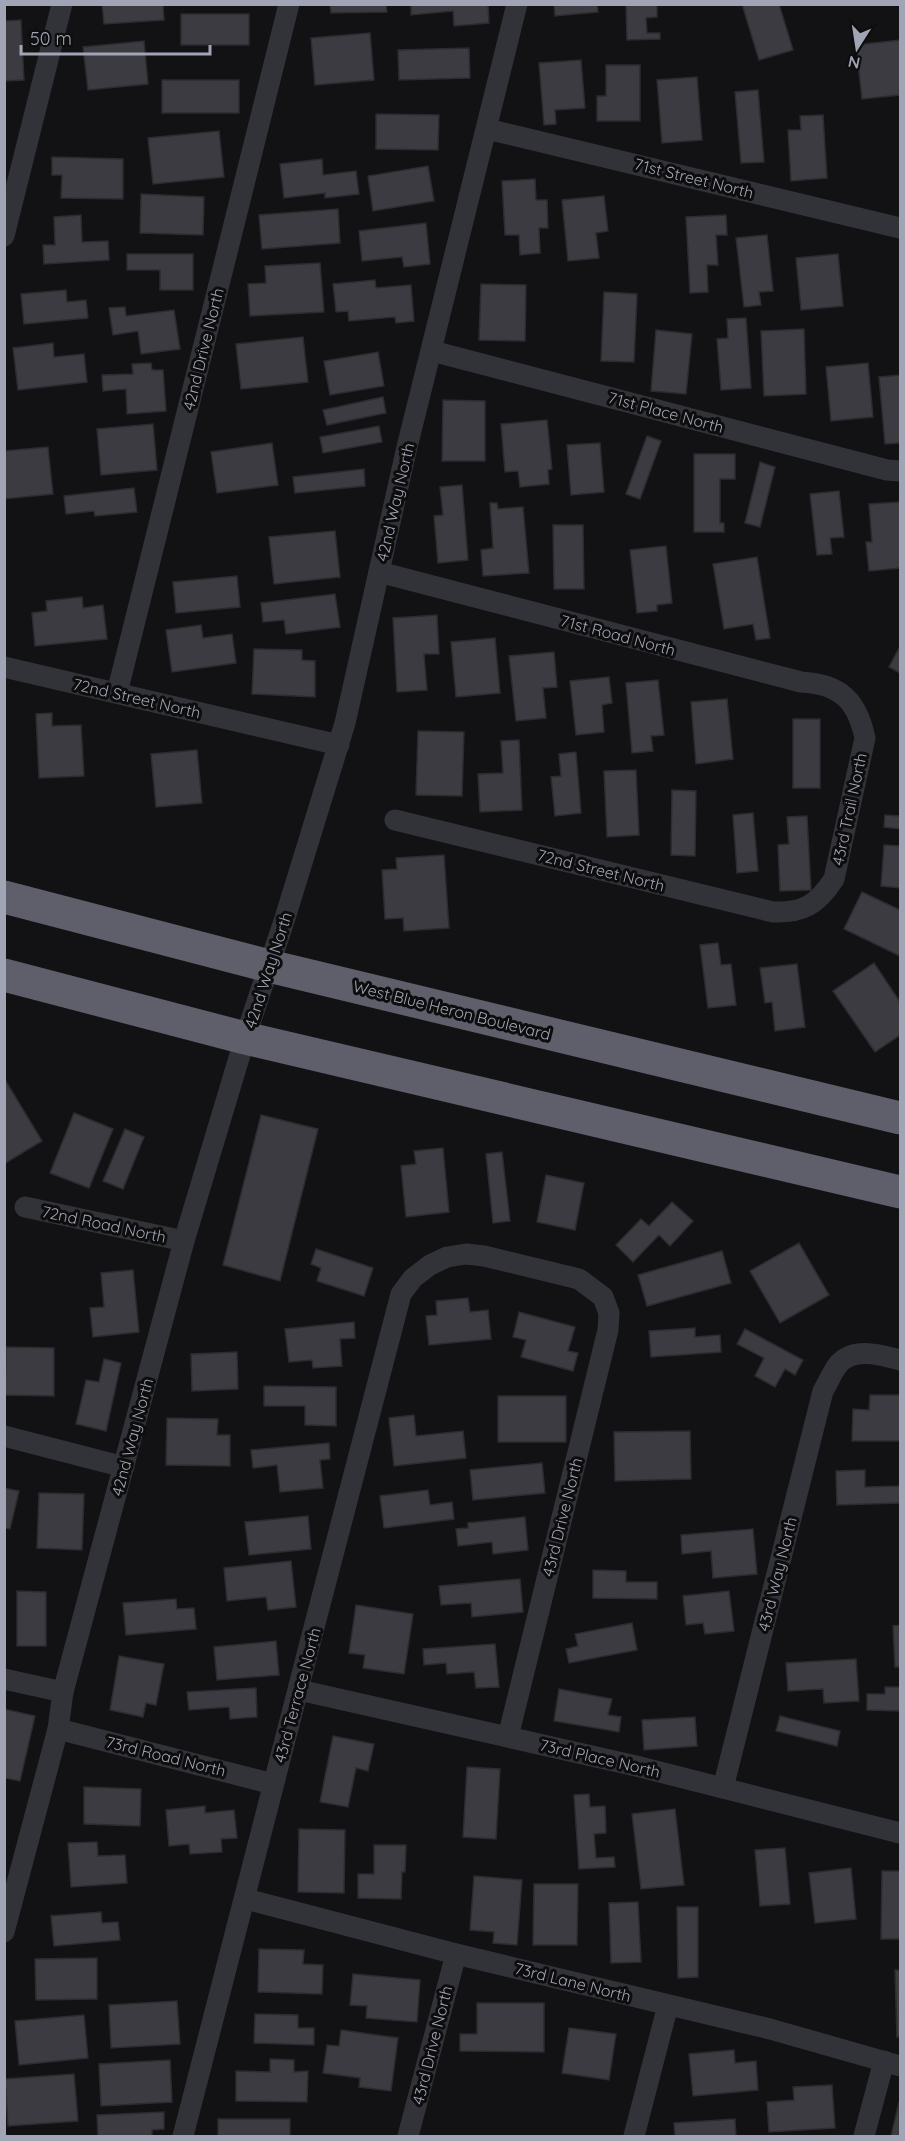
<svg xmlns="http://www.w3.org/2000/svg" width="905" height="2141" viewBox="0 0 905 2141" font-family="Quicksand,sans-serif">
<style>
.building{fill:#3b3b41;stroke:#2c2b2f;stroke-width:1.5}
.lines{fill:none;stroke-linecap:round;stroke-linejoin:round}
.street{stroke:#323239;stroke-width:21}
.highway{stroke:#5e5f6a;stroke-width:33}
.labels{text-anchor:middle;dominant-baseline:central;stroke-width:6;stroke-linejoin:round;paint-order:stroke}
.street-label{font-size:16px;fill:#a1a4b5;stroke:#0d0d0e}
</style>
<rect width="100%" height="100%" fill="#121113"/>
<g class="building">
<polygon points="102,4 163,5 164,20 104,24"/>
<polygon points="330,4 386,4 387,12 331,13"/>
<polygon points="411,4 488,4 489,23 454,26 453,11 411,15"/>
<polygon points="554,4 597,4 598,12 555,16"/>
<polygon points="626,4 657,4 657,17 646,18 647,33 660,33 660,39 627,40"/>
<polygon points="742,4 779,4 793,50 759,60"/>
<rect x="181" y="14" width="68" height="31"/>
<polygon points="21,20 24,80 4,81 4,21"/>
<polygon points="370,33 374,80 315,85 311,38"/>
<polygon points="900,40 900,95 862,99 856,45"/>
<polygon points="144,41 148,84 88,90 83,47"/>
<polygon points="469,48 470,78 399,80 398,50"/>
<polygon points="581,60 585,108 555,110 556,124 544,125 539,63"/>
<polygon points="606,65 640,65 640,121 597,121 597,96 606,96"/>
<polygon points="697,77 702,140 662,143 657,80"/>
<rect x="162" y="80" width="77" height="33"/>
<polygon points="758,90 764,162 741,163 735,92"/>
<polygon points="376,114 439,115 438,150 376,149"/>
<polygon points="823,115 827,178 791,181 788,130 801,130 800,116"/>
<polygon points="219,131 224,177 153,184 148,138"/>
<polygon points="52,157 123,159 123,199 61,198 62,175 52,175"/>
<polygon points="322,159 323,175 356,171 359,194 325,198 325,193 284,198 280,164"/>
<polygon points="428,166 434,201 373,211 368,176"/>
<polygon points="535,179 536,200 547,200 548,228 539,228 540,253 520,255 519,235 505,235 502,181"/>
<polygon points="141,194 204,197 203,235 140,233"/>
<polygon points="604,196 608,231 596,233 599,258 568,261 562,200"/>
<polygon points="338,209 340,243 262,249 259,215"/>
<polygon points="81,215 82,242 108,241 109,260 44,264 43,245 55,245 54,217"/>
<polygon points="726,215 727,235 716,235 718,265 707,265 708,292 690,293 686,217"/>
<polygon points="426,223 430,264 404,267 402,257 362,261 359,231"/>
<polygon points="767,235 773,291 759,292 761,305 744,307 736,238"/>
<polygon points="127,254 193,254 193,290 160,290 160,270 127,270"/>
<polygon points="838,254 843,306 801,310 796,258"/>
<polygon points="320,263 324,312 250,316 248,284 266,283 265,266"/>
<polygon points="375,280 376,288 411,285 414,321 396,323 395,317 349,321 348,311 336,312 333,284"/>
<polygon points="481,284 526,285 525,341 479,340"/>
<polygon points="66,290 67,302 86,300 88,318 24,324 21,294"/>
<polygon points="604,292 637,294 634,362 601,361"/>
<polygon points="125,307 126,316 174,310 180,349 141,354 138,331 113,335 109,308"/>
<polygon points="746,318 751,388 721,390 717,339 728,338 727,319"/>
<polygon points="804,329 806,394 764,396 761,331"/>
<polygon points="656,330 692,334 686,394 651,391"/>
<polygon points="303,337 308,382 241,389 236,344"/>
<polygon points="53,343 54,357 84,354 87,382 18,390 13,348"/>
<polygon points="378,352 384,386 330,395 324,361"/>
<polygon points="151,363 152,370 163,370 166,411 127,414 126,389 103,391 102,375 133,374 132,364"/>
<polygon points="868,363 873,417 831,421 826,367"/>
<polygon points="900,375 900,443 885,444 879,377"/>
<polygon points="383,397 386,413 327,425 323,410"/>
<polygon points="443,400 485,401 485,461 442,461"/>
<polygon points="547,420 552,469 548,470 549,484 520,487 518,471 505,472 501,424"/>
<polygon points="153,424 157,470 101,475 97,429"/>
<polygon points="379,426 382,442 323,453 320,437"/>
<polygon points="647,436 661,441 640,499 626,494"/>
<polygon points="272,443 278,485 217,493 211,452"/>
<polygon points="600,443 604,492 571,495 567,445"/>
<polygon points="48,447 53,494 4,499 4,451"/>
<polygon points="694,454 735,454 735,479 720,479 720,523 724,523 724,532 694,532"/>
<polygon points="760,462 775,467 760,527 745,523"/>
<polygon points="364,469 365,486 295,493 293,477"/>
<polygon points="462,485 468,560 438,563 434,516 443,515 440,487"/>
<polygon points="134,488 137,512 95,516 94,511 66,514 64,496"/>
<polygon points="839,491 844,537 830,538 832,554 817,555 810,494"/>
<polygon points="900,502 900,568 869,571 866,542 872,542 869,504"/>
<polygon points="490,503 497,503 498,509 523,507 529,573 483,576 481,550 493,548"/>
<polygon points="553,525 583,525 584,589 554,589"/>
<polygon points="335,531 340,577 274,584 269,537"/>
<polygon points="666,546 672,603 657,605 657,611 637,613 630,550"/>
<polygon points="757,557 770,638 756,640 753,624 724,629 713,564"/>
<polygon points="237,576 240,607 176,613 173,582"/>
<polygon points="335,594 340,627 286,634 284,620 263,622 261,603"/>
<polygon points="82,597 83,608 103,605 107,639 35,646 32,613 47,611 46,601"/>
<polygon points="437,615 439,654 424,654 427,690 397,692 393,618"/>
<polygon points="201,625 203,638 232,634 236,663 172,672 166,630"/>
<polygon points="495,638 500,693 456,697 451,642"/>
<polygon points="900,646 900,673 889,667"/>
<polygon points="254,649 302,650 302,660 315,661 315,697 252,694"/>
<polygon points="554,652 557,687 543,688 546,718 516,721 509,656"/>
<polygon points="609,677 612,703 602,705 604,732 576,735 570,681"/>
<polygon points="658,680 664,735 651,736 653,751 632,753 626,683"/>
<polygon points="727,699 733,759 696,764 691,702"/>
<polygon points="52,713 52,726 81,725 84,776 39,778 36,714"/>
<rect x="793" y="719" width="27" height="69"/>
<polygon points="418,731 464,732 462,796 416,795"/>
<polygon points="519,740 522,810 480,812 478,774 503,773 501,741"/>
<polygon points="197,750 202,803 156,807 151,754"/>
<polygon points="576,752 581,813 555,816 551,777 561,776 559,754"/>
<polygon points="636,770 639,835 607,837 604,771"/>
<polygon points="672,790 696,791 695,856 671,855"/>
<polygon points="753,813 758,871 737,873 733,815"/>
<polygon points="885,815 900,816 900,829 884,827"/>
<polygon points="807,816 811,890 780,891 778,845 789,844 787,817"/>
<polygon points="884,845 900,846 900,888 881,886"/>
<polygon points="444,855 449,928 404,931 403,918 385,919 382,870 397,869 396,858"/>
<polygon points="862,892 900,910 900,956 844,929"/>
<polygon points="718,943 721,965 731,964 736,1005 708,1008 700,945"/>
<polygon points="874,963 900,1002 900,1035 875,1052 833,991"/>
<polygon points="797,964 805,1027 775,1031 772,1002 765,1003 760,968"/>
<polygon points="4,1078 42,1141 4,1164"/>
<polygon points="74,1113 113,1129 89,1188 50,1173"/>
<polygon points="261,1115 318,1129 280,1281 223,1265"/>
<polygon points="125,1129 144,1137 123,1189 103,1181"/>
<polygon points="443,1148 449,1212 406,1217 401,1166 416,1164 414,1151"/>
<polygon points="502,1152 510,1221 493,1223 486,1154"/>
<polygon points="546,1175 584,1183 575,1230 537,1222"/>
<polygon points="672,1202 693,1221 670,1246 659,1235 633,1262 616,1245 641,1219 649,1226"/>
<polygon points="799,1243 829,1295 780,1323 750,1271"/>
<polygon points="316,1249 373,1268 364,1296 317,1281 321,1268 311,1264"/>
<polygon points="722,1251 731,1283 647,1306 638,1275"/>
<polygon points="133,1270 139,1332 93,1337 90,1308 104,1307 101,1273"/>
<polygon points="468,1298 470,1312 488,1310 491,1339 429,1345 426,1316 437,1315 436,1301"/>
<polygon points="519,1312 575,1327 568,1351 578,1353 573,1371 521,1357 526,1340 513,1337"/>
<polygon points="354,1322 355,1338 340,1339 342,1366 313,1368 312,1360 289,1362 285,1329"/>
<polygon points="695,1328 695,1337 720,1335 721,1352 651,1357 649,1331"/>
<polygon points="745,1329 803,1360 795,1375 785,1369 775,1387 755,1376 764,1358 737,1344"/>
<polygon points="6,1347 54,1348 54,1396 5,1395"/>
<polygon points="237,1352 238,1389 192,1391 191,1354"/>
<polygon points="104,1359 121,1363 106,1431 76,1424 86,1380 99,1382"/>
<polygon points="264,1386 336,1387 336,1426 305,1425 305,1406 264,1406"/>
<polygon points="870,1395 900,1395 900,1441 852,1441 853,1409 869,1410"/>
<rect x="498" y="1396" width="68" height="46"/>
<polygon points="414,1415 416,1436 463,1431 466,1458 394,1466 389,1418"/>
<polygon points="167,1418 218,1419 217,1435 230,1435 230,1466 166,1465"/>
<polygon points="690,1431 691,1479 615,1481 614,1432"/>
<polygon points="329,1443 330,1459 320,1460 323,1488 280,1492 277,1465 253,1468 251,1450"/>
<polygon points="542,1463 545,1493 473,1500 470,1470"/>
<polygon points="865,1470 865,1487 900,1486 900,1503 837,1505 836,1471"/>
<polygon points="4,1488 19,1491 10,1529 4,1528"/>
<polygon points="428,1490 430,1505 452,1502 454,1519 384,1528 380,1496"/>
<polygon points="39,1493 84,1494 82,1550 37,1548"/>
<polygon points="308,1516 311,1549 249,1555 245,1522"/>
<polygon points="525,1517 528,1550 493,1554 492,1542 458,1546 456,1529 468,1528 468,1523"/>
<polygon points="753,1529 757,1574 713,1578 711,1551 682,1554 681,1535"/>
<polygon points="291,1561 296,1607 268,1610 266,1597 227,1601 224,1568"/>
<polygon points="593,1570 626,1571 626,1582 657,1582 657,1599 593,1598"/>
<polygon points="520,1579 523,1612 472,1617 471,1603 441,1605 439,1586"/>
<polygon points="17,1591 46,1592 46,1646 17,1646"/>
<polygon points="729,1591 734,1631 705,1634 703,1623 686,1625 683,1596"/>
<polygon points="176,1599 177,1609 194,1608 196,1629 126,1635 123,1603"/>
<polygon points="356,1605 413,1614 404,1674 363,1668 365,1655 349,1653"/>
<polygon points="632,1623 637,1650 569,1663 566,1649 578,1646 575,1634"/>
<polygon points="900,1625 900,1667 895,1667 893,1626"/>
<polygon points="276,1641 279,1675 217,1680 214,1647"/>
<polygon points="495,1644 499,1687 476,1688 474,1672 447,1674 446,1663 424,1665 423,1649"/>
<polygon points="119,1656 164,1664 156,1705 146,1703 143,1717 110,1710"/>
<polygon points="856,1659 859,1701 824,1703 823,1689 788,1691 786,1663"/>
<polygon points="885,1687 900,1687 900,1716 900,1711 867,1710 867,1694 885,1694"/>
<polygon points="256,1688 257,1717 230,1719 229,1707 189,1710 187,1692"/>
<polygon points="559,1689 612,1699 608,1715 621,1717 619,1732 554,1721"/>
<polygon points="4,1709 35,1716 20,1781 4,1778"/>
<polygon points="780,1716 840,1731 837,1746 776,1731"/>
<polygon points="695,1717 697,1746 644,1750 642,1720"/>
<polygon points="333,1736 374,1744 368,1771 356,1768 348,1807 320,1802"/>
<polygon points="467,1767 500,1769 496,1839 463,1837"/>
<polygon points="84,1787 141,1789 140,1826 84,1824"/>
<polygon points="589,1794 590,1807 605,1806 606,1833 594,1834 596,1858 614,1857 615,1867 579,1869 574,1795"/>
<polygon points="205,1806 205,1813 234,1810 237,1838 221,1839 222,1852 190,1854 189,1844 169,1846 166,1810"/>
<polygon points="675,1809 684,1885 641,1889 632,1814"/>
<polygon points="299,1829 345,1830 344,1893 298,1892"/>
<polygon points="97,1842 98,1856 125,1855 127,1883 71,1887 68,1843"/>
<polygon points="374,1845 406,1845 405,1872 402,1872 401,1899 358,1898 358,1874 374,1874"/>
<polygon points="785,1848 790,1904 760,1906 755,1850"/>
<polygon points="851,1868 856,1919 815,1923 809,1873"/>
<polygon points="882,1871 900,1871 900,1939 881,1939"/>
<polygon points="474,1876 522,1880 517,1945 493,1943 494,1932 470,1930"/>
<polygon points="534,1884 578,1884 577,1945 533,1945"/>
<polygon points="638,1902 641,1962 611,1963 609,1903"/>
<polygon points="677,1907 698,1907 698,1977 678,1978"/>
<polygon points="101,1912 102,1923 118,1922 120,1940 54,1946 51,1916"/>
<polygon points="259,1949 304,1950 303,1964 323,1965 322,1994 258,1992"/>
<polygon points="97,1958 97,1999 36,2000 35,1959"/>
<polygon points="895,1970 900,1970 900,2037 897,2037"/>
<polygon points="353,1974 420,1980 417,2022 366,2018 367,2006 350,2005"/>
<polygon points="177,2001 180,2044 111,2048 109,2005"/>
<polygon points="477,2003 544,2003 544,2052 460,2051 460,2034 477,2034"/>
<polygon points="255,2014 298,2015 298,2028 314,2028 314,2045 254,2043"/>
<polygon points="84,2015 88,2058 19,2065 15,2021"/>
<polygon points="569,2028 616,2034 609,2080 562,2073"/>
<polygon points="341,2030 398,2038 391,2091 359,2087 360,2078 323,2073 327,2045 339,2046"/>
<polygon points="734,2050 735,2063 756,2061 758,2090 693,2096 689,2054"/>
<polygon points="270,2059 294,2060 294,2072 308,2071 307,2102 236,2101 236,2071 270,2072"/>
<polygon points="170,2060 172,2102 101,2106 99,2064"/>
<polygon points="74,2074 78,2121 8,2126 5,2079"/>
<polygon points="832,2085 835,2128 769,2132 767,2102 794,2100 793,2087"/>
<polygon points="899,2102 900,2136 891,2136"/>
<polygon points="164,2112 164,2129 152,2130 152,2136 98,2136 97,2115"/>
<rect x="218" y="2119" width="72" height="17"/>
<polygon points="735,2119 736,2136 675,2136 674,2123"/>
</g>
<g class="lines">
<g class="street">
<polyline points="487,129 900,228"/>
<polyline points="4,236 62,4"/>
<polyline points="432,351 887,470 900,471"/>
<path d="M379,572l422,110c39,2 56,18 64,56l-31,141c-17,26 -31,34 -61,33l-378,-92"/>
<polyline points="4,667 339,745"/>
<polyline points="117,693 289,4"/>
<polyline points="25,1207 184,1241"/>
<polyline points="4,1436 124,1467"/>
<polyline points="4,1679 63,1692"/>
<polyline points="299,1690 636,1766 900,1833"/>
<polyline points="58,1729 273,1784"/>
<path d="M723,1788l100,-397c5,-8 9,-18 14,-25 15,-20 44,-11 63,-6"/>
<polyline points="246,1899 456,1954 770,2029 900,2066"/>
<polyline points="4,1932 58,1729 63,1692 184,1241 245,1038 285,918 345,723 407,447 517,4"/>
<path d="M183,2136c74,-280 143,-562 218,-842l12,-16 17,-13 17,-8 19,-3 18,2 95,23 24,18 6,16 -1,17 -100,407"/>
<polyline points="408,2136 456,1954"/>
<polyline points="634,2136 668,2005"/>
<polyline points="864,2136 884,2061"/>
</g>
<g class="highway">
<polyline points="4,897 269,966 900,1118"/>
<polyline points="4,975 245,1038 900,1192"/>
</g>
</g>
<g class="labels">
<g class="street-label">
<text transform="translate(694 178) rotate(14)">71st Street North</text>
<text transform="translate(203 349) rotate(-76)">42nd Drive North</text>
<text transform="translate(666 412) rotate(15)">71st Place North</text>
<text transform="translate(395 502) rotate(-77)">42nd Way North</text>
<text transform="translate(618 635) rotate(15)">71st Road North</text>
<text transform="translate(137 698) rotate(13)">72nd Street North</text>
<text transform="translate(849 809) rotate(-78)">43rd Trail North</text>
<text transform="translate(601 870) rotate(14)">72nd Street North</text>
<text transform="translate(268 970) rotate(-72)">42nd Way North</text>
<text transform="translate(452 1010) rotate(14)">West Blue Heron Boulevard</text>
<text transform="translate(104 1224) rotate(12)">72nd Road North</text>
<text transform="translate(132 1437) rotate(-75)">42nd Way North</text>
<text transform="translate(562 1517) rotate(-76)">43rd Drive North</text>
<text transform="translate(777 1574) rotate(-76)">43rd Way North</text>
<text transform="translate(297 1695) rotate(-75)">43rd Terrace North</text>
<text transform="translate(166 1756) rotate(14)">73rd Road North</text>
<text transform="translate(600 1758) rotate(13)">73rd Place North</text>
<text transform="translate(573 1982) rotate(14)">73rd Lane North</text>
<text transform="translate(432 2045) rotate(-76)">43rd Drive North</text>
</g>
</g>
<rect width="905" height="2141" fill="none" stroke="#a1a4b5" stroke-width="12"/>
<g transform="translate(857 48) rotate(192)" stroke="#0d0d0e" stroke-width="4.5" paint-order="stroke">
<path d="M0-4.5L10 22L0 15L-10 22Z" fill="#a1a4b5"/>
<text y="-9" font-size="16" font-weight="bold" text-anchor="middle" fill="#a1a4b5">N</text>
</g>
<path d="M21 45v9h189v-9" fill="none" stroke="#a1a4b5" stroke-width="3"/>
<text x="30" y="45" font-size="18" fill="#a1a4b5" stroke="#0d0d0e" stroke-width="4.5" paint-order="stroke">50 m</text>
</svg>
